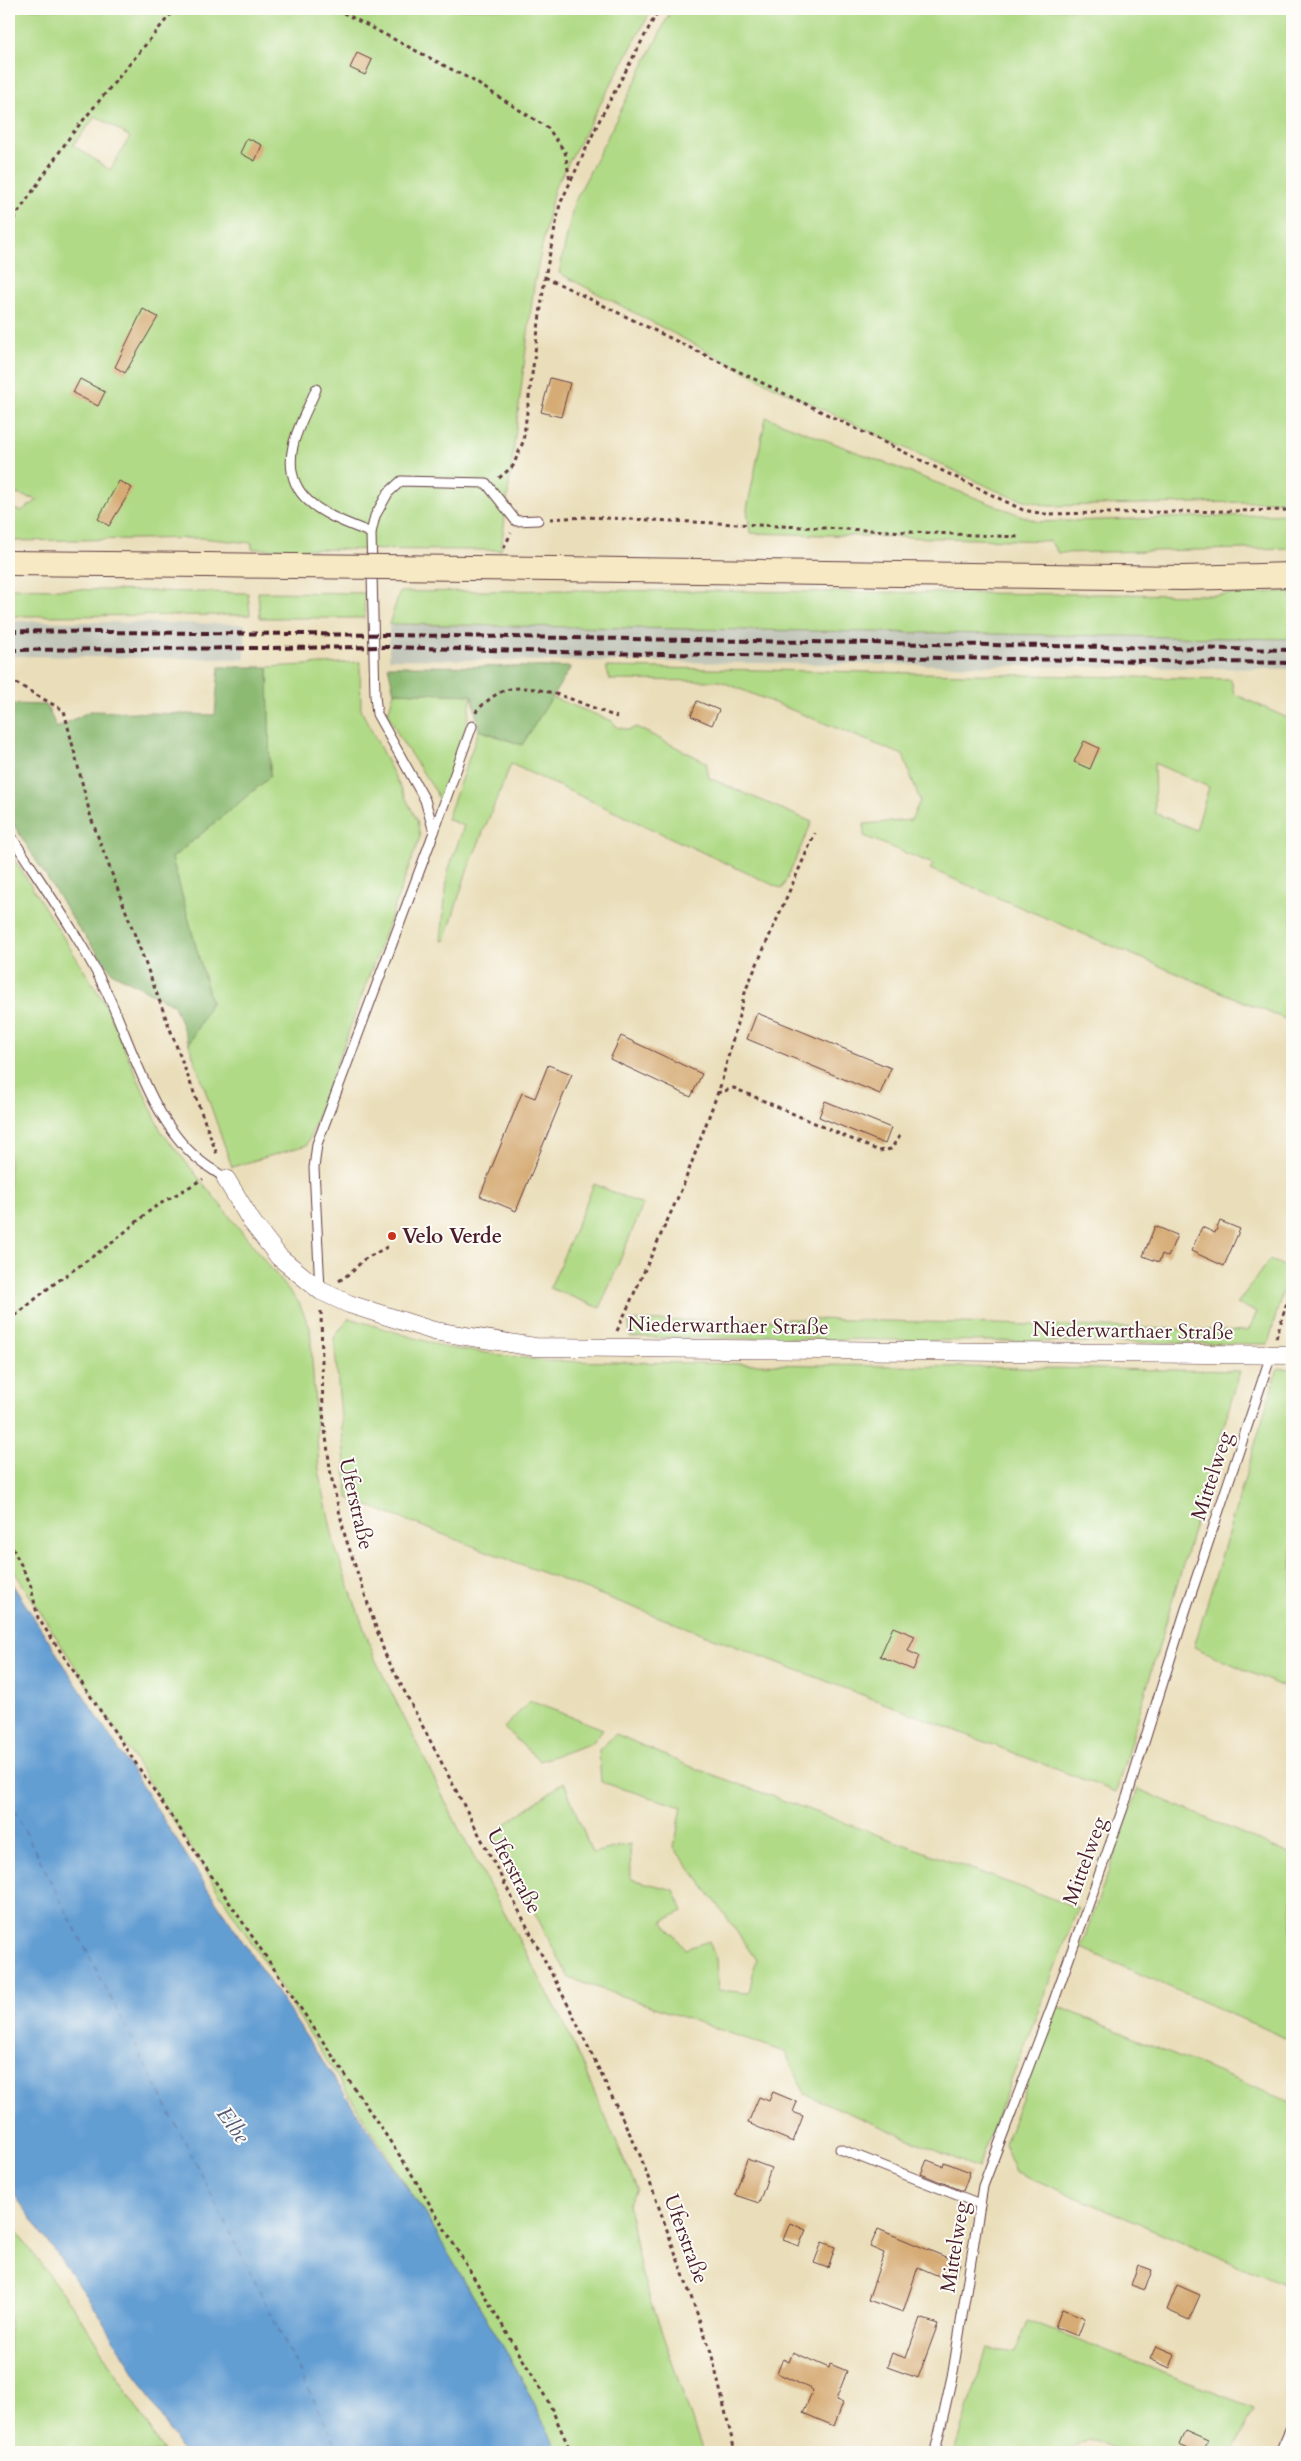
<svg xmlns="http://www.w3.org/2000/svg" width="1301" height="2461" viewBox="0 0 1301 2461" font-family="Cardo,serif">
<style>
.industrial{fill:#c2c6b9}
.green{fill:#b0da86;stroke:#7d7c58;fill-rule:evenodd}
.forest{fill:#8cba73;stroke:#6b6c4f}
.water{fill:#639ed3;stroke:#565e7f}
.lines{fill:none;stroke-linecap:round;stroke-linejoin:round}
.ferry{stroke:#555877;stroke-width:1;stroke-dasharray:6 5;stroke-linecap:butt}
.building{fill:#d6ab75}
.service-casing{stroke:#623c40;stroke-width:11}
.minor-casing{stroke:#623c40;stroke-width:19}
.secondary-casing{stroke:#623c40;stroke-width:26}
.path{stroke:#623c40;stroke-width:3;stroke-dasharray:4 4;stroke-linecap:butt}
.service{stroke:#fff;stroke-width:9}
.minor{stroke:#fff;stroke-width:18}
.secondary{stroke:#f6e9c3;stroke-width:24}
.rail{stroke:#4a1f2b;stroke-width:4;stroke-dasharray:8 4;stroke-linecap:butt}
.secondary-bridge-casing{stroke:#623c40;stroke-width:26;stroke-linecap:butt}
.secondary-bridge{stroke:#f6e9c3;stroke-width:24}
.poi-dot{fill:#c8321e;stroke:#fdfcf7;stroke-width:2}
.labels{text-anchor:middle;dominant-baseline:central;stroke-width:4;stroke-linejoin:round;paint-order:stroke}
.poi-label{font-size:21px;font-weight:bold;fill:#4a1f2b;stroke:#fdfcf7;text-anchor:start}
.street-label{font-size:21px;fill:#4a1f2b;stroke:#fdfcf7}
.water-label{font-size:22px;font-style:italic;fill:#555877;stroke:#fdfcf7}
</style>
<rect width="100%" height="100%" fill="#fdfcf7"/>
<filter id="ink" filterUnits="userSpaceOnUse"><feTurbulence type="fractalNoise" baseFrequency=".02" numOctaves="2"/><feDisplacementMap in="SourceGraphic" scale="10" xChannelSelector="R" yChannelSelector="G"/><feConvolveMatrix kernelMatrix="1 2 1 2 8 2 1 2 1" color-interpolation-filters="sRGB"/></filter>
<filter id="wash" filterUnits="userSpaceOnUse"><feTurbulence type="fractalNoise" baseFrequency=".0096" numOctaves="4" result="noise"/><feDisplacementMap in="SourceGraphic" scale="20" xChannelSelector="R" yChannelSelector="G"/><feGaussianBlur stdDeviation="1.12" result="paint"/><feColorMatrix in="noise" values="0 0 0 0 0 0 0 0 0 0 0 0 0 0 0 0 0 1.4 0 .05"/><feComposite in="paint" operator="in"/></filter>
<g filter="url(#wash)">
<rect width="100%" height="100%" fill="#eadeba"/>
<g class="industrial">
<polygon points="9,621 245,624 245,659 9,656"/>
<polygon points="389,624 1292,639 1292,669 389,659"/>
</g>
<g class="green">
<path d="M15,9h637l-98,180 -20,96 -33,265 -249,-1v-6l-52,-5 -191,3v-33l12,3 17,-11 -29,-8v-133l5,-26 -5,8v-326zM96,116l34,21 -20,33 -37,-25z"/>
<polygon points="672,9 1292,9 1292,501 1048,506 1006,495 775,387 559,273 574,203"/>
<polygon points="766,417 1038,522 1292,514 1292,548 1058,553 1050,541 750,533 747,509"/>
<polygon points="9,588 248,593 250,615 9,616"/>
<polygon points="573,590 1215,595 1292,591 1292,639 389,624 400,592"/>
<polygon points="258,592 365,593 364,618 260,618"/>
<polygon points="360,662 361,710 417,820 420,837 307,1145 232,1167 189,1044 211,1002 172,858 270,777 268,667"/>
<path d="M606,667l625,12 3,15 58,26v302l-362,-153 3,-5 -69,-28v-12l47,-4 9,-19 -17,-46 -183,-74 -110,-1zM1154,763l55,24 -13,43 -41,-17z"/>
<polygon points="394,692 472,695 466,727 445,795 439,803 436,792 401,740 388,714"/>
<polygon points="551,697 612,721 617,727 629,730 636,727 706,762 709,778 812,822 782,889 511,764 466,874 445,941 441,940 448,871 464,826 447,819 479,730 522,745"/>
<polygon points="9,851 104,1002 161,1131 299,1303 310,1328 319,1470 335,1548 375,1659 462,1835 564,2023 637,2189 628,2204 641,2272 703,2452 558,2452 517,2370 426,2216 9,1563"/>
<polygon points="594,1184 643,1205 600,1308 550,1288"/>
<polygon points="1269,1260 1289,1268 1268,1344 630,1337 629,1321 814,1319 1248,1331 1257,1312 1237,1304"/>
<polygon points="349,1318 448,1348 547,1361 1240,1371 1116,1792 348,1498 334,1338"/>
<polygon points="1278,1368 1292,1369 1292,1691 1194,1647"/>
<polygon points="530,1701 603,1729 592,1743 540,1761 504,1728"/>
<polygon points="616,1734 689,1766 1078,1908 977,2168 805,2094 785,2052 569,1978 493,1833 564,1782 592,1853 630,1844 631,1879 674,1890 683,1911 663,1921 685,1949 709,1941 716,1959 718,1990 749,1993 756,1960 719,1906 674,1848 682,1807 601,1782 599,1750"/>
<polygon points="1138,1789 1292,1855 1292,2041 1081,1948"/>
<polygon points="1057,2006 1292,2103 1292,2288 1014,2171 1005,2143"/>
<polygon points="9,2221 85,2324 164,2452 9,2452"/>
<polygon points="1028,2320 1254,2408 1234,2452 1124,2452 1089,2439 1064,2452 955,2452 987,2348 1015,2353"/>
</g>
<g class="forest">
<polygon points="388,666 571,667 522,745 479,730 472,695 394,692"/>
<polygon points="219,667 268,667 270,777 172,858 211,1002 189,1044 174,1005 113,973 77,926 9,817 9,704 46,705 57,728 90,711 215,715"/>
</g>
<polygon class="water" points="9,1579 215,1900 426,2216 517,2370 558,2452 182,2452 96,2309 9,2187"/>
<g class="lines">
<polyline class="ferry" points="9,1800 183,2138 340,2452"/>
</g>
<g id="blocks">
<g class="building">
<polygon points="357,53 372,60 365,75 350,68"/>
<polygon points="247,138 262,145 255,161 240,153"/>
<polygon points="143,309 158,317 125,373 115,367"/>
<polygon points="550,378 570,383 561,417 541,412"/>
<polygon points="80,379 105,392 98,406 73,393"/>
<polygon points="119,481 132,488 109,526 98,519"/>
<polygon points="697,701 719,710 712,725 691,716"/>
<polygon points="1084,741 1099,748 1090,769 1074,762"/>
<polygon points="757,1013 891,1068 880,1094 747,1039"/>
<polygon points="621,1036 702,1074 691,1097 610,1059"/>
<polygon points="548,1065 572,1074 516,1211 480,1196 522,1093 535,1098"/>
<polygon points="825,1101 891,1128 885,1144 819,1117"/>
<polygon points="1220,1221 1240,1229 1224,1266 1191,1251 1202,1227 1215,1233"/>
<polygon points="1155,1226 1177,1235 1168,1257 1162,1254 1159,1262 1143,1256"/>
<polygon points="893,1627 915,1636 908,1651 919,1656 913,1670 880,1656"/>
<polygon points="773,2092 797,2102 793,2112 803,2116 793,2142 748,2123 759,2097 769,2101"/>
<polygon points="747,2159 771,2168 759,2203 735,2195"/>
<polygon points="927,2160 943,2166 944,2162 970,2172 963,2191 921,2174"/>
<polygon points="790,2223 806,2230 799,2246 783,2240"/>
<polygon points="878,2229 960,2263 953,2282 918,2267 903,2312 868,2300 884,2253 870,2247"/>
<polygon points="822,2242 835,2247 828,2268 814,2263"/>
<polygon points="1138,2265 1152,2270 1145,2290 1131,2285"/>
<polygon points="1177,2285 1200,2295 1189,2320 1167,2310"/>
<polygon points="1062,2309 1085,2318 1078,2336 1055,2327"/>
<polygon points="920,2318 938,2324 918,2378 887,2367 892,2353 906,2358"/>
<polygon points="1156,2346 1175,2354 1170,2368 1150,2359"/>
<polygon points="793,2352 829,2368 830,2364 847,2371 836,2400 843,2403 834,2426 803,2413 813,2390 777,2373 783,2359 789,2362"/>
<polygon points="1185,2431 1208,2441 1203,2452 1196,2452 1179,2445"/>
</g>
</g>
</g>
<g filter="url(#ink)">
<use href="#blocks" fill-opacity="0" stroke="#623c40" stroke-width="1"/>
<g class="lines">
<defs>
<g id="service">
<path d="M316,389c-7,18 -19,38 -23,57 -12,56 37,70 78,87"/>
<polyline points="434,832 472,726"/>
<path d="M9,833c32,50 72,105 97,158 26,54 45,129 92,168 9,8 19,13 28,20"/>
<polyline points="320,1289 314,1168 317,1144 434,832 425,800 377,714 375,696 371,533 375,516 388,493 401,481 486,483 516,521 538,520"/>
<polyline points="840,2149 980,2204"/>
<polyline points="935,2452 953,2372 983,2186 1052,2006 1127,1797 1185,1612 1271,1355"/>
<polyline points="1280,2452 1292,2425"/>
</g>
<polyline id="minor" points="226,1179 252,1222 279,1257 321,1291 349,1304 434,1331 535,1347 1292,1355"/>
<g id="secondary">
<polyline points="9,563 205,565"/>
<polyline points="554,569 1183,578 1292,575"/>
</g>
</defs>
<use href="#service" class="service-casing"/>
<use href="#minor" class="minor-casing"/>
<use href="#secondary" class="secondary-casing"/>
<g class="path">
<polyline points="336,9 472,80 548,128 565,152 570,181"/>
<polyline points="9,226 71,135 175,9"/>
<polyline points="545,277 1023,510 1045,514 1292,510"/>
<polyline points="499,478 513,466 523,442 545,277 560,204 601,117 659,9"/>
<polyline points="550,519 585,517 1019,537"/>
<polyline points="504,548 511,533"/>
<polyline points="9,679 64,711 91,818 218,1157"/>
<path d="M476,713l1,-3c7,-6 14,-13 22,-17 30,-17 87,13 118,24"/>
<polyline points="717,1093 734,1088 879,1151 891,1149 900,1135"/>
<polyline points="339,1281 353,1271 363,1260 389,1246"/>
<polyline points="321,1311 323,1413 331,1476 345,1536 385,1654 569,2007 640,2155 711,2352 735,2452"/>
<polyline points="9,1321 51,1286 113,1242 153,1208 203,1179"/>
<polyline points="617,1331 683,1186 721,1084 746,989 815,833"/>
<polyline points="1276,1338 1292,1286"/>
<polyline points="9,1541 30,1583 38,1618 408,2168 549,2403 571,2452"/>
</g>
<use href="#service" class="service"/>
<use href="#minor" class="minor"/>
<use href="#secondary" class="secondary"/>
<g class="rail">
<polyline points="9,631 389,635 1292,650"/>
<polyline points="9,650 389,647 594,653 1292,663"/>
</g>
<defs>
<polyline id="secondary-bridge" points="205,565 554,569"/>
</defs>
<use href="#secondary-bridge" class="secondary-bridge-casing"/>
<use href="#secondary-bridge" class="secondary-bridge"/>
</g>
</g>
<circle class="poi-dot" cx="392" cy="1236" r="5"/>
<g class="labels">
<g class="poi-label">
<text x="402" y="1236">Velo Verde</text>
</g>
<g class="street-label">
<text transform="translate(728 1326) rotate(1)">Niederwarthaer Straße</text>
<text transform="translate(1133 1331) rotate(1)">Niederwarthaer Straße</text>
<text transform="translate(1212 1476) rotate(-72)">Mittelweg</text>
<text transform="translate(356 1504) rotate(77)">Uferstraße</text>
<text transform="translate(1085 1861) rotate(-70)">Mittelweg</text>
<text transform="translate(514 1871) rotate(62)">Uferstraße</text>
<text transform="translate(686 2239) rotate(70)">Uferstraße</text>
<text transform="translate(955 2247) rotate(-81)">Mittelweg</text>
</g>
<g class="water-label">
<text transform="translate(233 2125) rotate(54)">Elbe</text>
</g>
</g>
<rect width="1301" height="2461" fill="none" stroke="#fdfcf7" stroke-width="30"/>
</svg>
